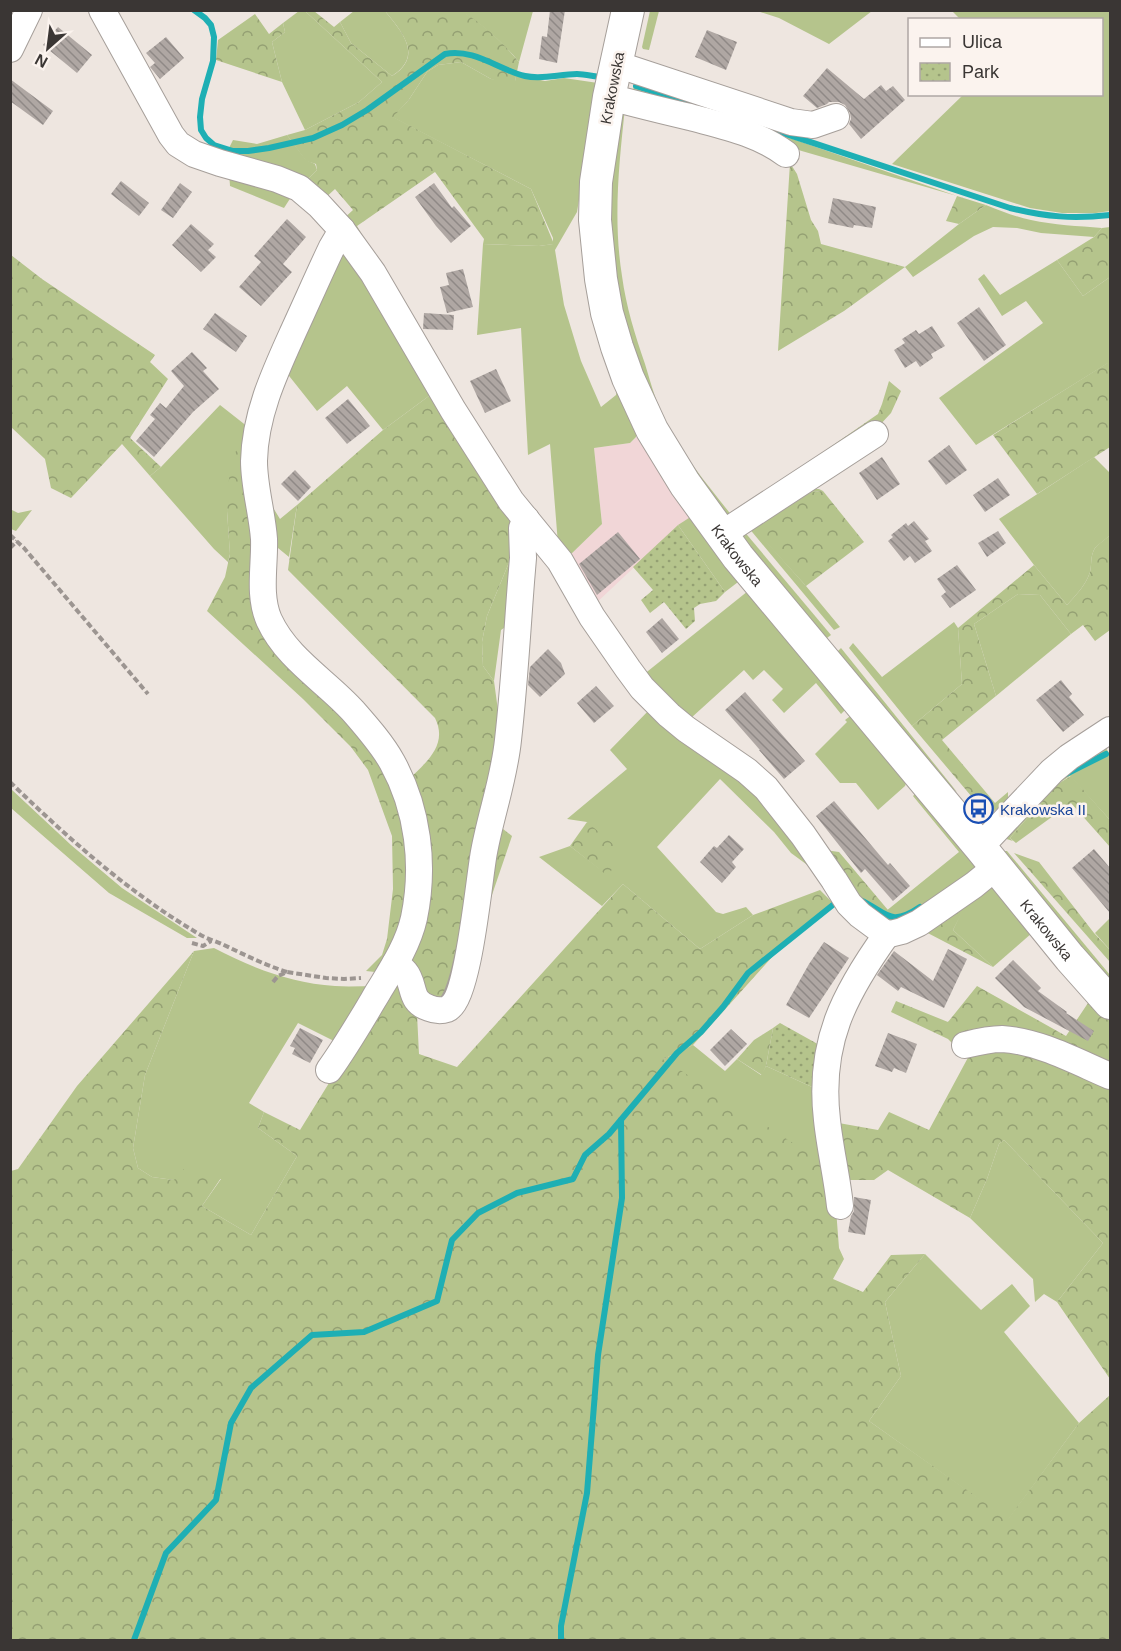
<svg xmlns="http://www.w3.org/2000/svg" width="1121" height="1651" viewBox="0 0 1121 1651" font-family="Arial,sans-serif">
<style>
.commercial{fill:#f1d6d7}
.grass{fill:#b5c48c}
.forest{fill:url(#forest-crowns)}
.park{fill:url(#park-dots)}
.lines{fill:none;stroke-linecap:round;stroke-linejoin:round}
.stream{stroke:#1eafb4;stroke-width:6}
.building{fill:url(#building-back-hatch)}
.minor-casing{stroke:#a69f9a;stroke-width:28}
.major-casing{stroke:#a69f9a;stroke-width:34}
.path{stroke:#9c9591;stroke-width:4;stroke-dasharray:6 3;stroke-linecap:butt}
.minor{stroke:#fff;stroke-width:26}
.major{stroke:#fff;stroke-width:32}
.labels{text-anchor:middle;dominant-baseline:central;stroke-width:5;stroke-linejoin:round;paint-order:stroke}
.street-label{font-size:15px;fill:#3a3634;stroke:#fbf3ee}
.transit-label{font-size:15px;fill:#164399;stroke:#fbf3ee;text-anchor:start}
</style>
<defs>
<pattern id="forest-crowns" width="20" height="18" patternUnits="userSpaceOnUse" patternTransform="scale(1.5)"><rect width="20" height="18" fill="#b5c48c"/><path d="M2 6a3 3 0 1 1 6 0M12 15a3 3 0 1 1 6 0" fill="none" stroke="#94a073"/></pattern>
<pattern id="park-dots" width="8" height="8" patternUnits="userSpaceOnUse" patternTransform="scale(1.5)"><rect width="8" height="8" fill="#b5c48c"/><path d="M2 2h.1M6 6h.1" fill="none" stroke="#94a073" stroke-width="1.8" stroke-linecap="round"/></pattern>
<pattern id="building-back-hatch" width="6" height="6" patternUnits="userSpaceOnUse" patternTransform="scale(1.5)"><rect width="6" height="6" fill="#afa7a3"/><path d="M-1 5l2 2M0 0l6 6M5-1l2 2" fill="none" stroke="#8f8986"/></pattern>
</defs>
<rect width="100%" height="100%" fill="#eee6e0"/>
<polygon class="commercial" points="640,434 692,516 678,526 594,605 568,557 602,524 594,448 630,443"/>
<g class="grass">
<polygon points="299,11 305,11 382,82 359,102 305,130 282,82 272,42 285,32 283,23"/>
<path d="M354,11h31c17,21 39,45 7,65l-41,-33 -11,-21z"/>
<path d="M466,11h67l-14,51c-16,-19 -33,-35 -54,-48z"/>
<polygon points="650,11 659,11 649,50 643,49 642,47"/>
<polygon points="757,11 872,11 829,44 779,18"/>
<polygon points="952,11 1110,11 1110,211 1096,213 1062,213 1030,208 892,164 963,95 1102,94 1102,20 960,19"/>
<polygon points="461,62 491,79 515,81 516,75 545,81 564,78 598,83 577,212 555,250 564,305 581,361 601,407 616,395 617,389 636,426 636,437 630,443 594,448 602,524 568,557 558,544 550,444 528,455 521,328 477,335 483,244 539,246 553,244 553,238 531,189 392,117 408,101 427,72 438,65"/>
<polygon points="635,76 792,131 790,138 957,196 788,147 632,99"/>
<path d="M625,108c-6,55 -12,112 -3,168 4,30 13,59 23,88 6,20 12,42 22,60 18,35 45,66 69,97h-8l-70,-104 -39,-112 -12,-88 11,-96z"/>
<polygon points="287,135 306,160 315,164 317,170 304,183 227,155 227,152 233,140 257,144"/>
<polygon points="229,172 293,194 284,208 230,186"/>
<path d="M986,205c15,6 30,12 45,15 23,5 47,6 71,8l-8,9 -53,-4 -24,-5 -24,-1 -19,9 -61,41 -8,-10 54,-43z"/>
<polygon points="346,242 437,390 383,430 347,386 317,411 282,367"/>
<polygon points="1057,260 1083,296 1110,277 1110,365 1108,363 976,445 939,398 1043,323 1026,301 1002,316 978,279 984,274 1000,295"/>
<polygon points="220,405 248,427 227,511 230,554 228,562 214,549 150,476 161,467"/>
<path d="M1094,457l16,16v62c-4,4 -11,9 -15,13 -5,8 -3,16 -5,24 -4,13 -14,23 -23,33l-33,-40 -35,-46z"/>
<polygon points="261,488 280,519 297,505 289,557 267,539"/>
<polygon points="810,489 819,489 823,491 811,492 755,529 806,586 840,627 834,630 748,527"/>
<polygon points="10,509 18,513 32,510 16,531 11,529"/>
<polygon points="692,516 742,579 725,592 678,525"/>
<polygon points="743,530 831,635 823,641 741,539"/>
<polygon points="517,543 513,622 501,630 494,681 483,666 482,642 487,616"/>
<polygon points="748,591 847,708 841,714 816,683 784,713 772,700 783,689 764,670 753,680 744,670 691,718 643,675"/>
<polygon points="1018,594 1040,595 1071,634 996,696 974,624"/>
<polygon points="954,622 958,628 962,684 912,726 849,648 853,643 882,677"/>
<polygon points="841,648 957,792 939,777 835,654"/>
<polygon points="653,706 732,764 821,875 791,853 774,832 720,779 657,847 716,912 723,914 746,907 753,915 700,949 623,884 602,906 539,857 570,846 609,876 587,822 567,819 627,769 610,750"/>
<polygon points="853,714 907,781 905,786 878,810 856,783 840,783 815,754 847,722 845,720"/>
<polygon points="1105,747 1110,754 1110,820 1070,776 1056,785 1010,838 1013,841 1000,837 1056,774"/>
<polygon points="11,789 71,845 122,888 197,938 187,938 109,893 11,808"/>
<polygon points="917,792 974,862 978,870 911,923 875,920 959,852 913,796"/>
<polygon points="1002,851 1007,851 1110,975 1110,984"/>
<polygon points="989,885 993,887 1032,933 993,967 953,930 965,905"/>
<polygon points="1110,918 1110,950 1095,933"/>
<path d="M214,948c38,20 77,35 121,38 14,1 28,0 42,0l-35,59 -44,-22 -49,80 15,9 -6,16 39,28 -46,79 -49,-29 19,-27 -47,1 -22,-3 -14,-9 -5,-20 12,-73 49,-124z"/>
<polygon points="693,1045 725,1071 737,1059 761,1075 766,1066 823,1092 834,1183 663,1059"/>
<polygon points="1004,1140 1103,1243 1057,1302 1044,1294 1035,1302 1033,1279 970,1218 987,1179 999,1144"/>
<polygon points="925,1254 981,1310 1012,1284 1030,1306 1004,1332 1079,1423 1008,1520 869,1421 901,1376 885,1302"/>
</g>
<g class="forest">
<path d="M305,11h9l20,16 6,-5 11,21 41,33c32,-20 10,-44 -7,-65h81v3c21,13 37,29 53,48l-4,19 -7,3 -17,-5 -30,-17 -23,3 -11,7 -19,29 -15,16 138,72 23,55 -15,2 -56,-2 1,-5 -49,-67 -78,54 26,45 -42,-50 12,-11 -18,-21 -12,11 -19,-17 13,-13 -1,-6 -10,-3 -19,-26 18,-5 54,-28 23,-20z"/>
<polygon points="255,14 269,34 283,23 285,32 272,42 282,82 216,60 218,40"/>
<polygon points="790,163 797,174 811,220 818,231 821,244 905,267 844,311 778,351"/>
<polygon points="957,196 986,205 959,224 946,221"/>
<polygon points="1110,227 1110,277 1083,296 1057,260 1094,237 1102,228"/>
<polygon points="11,255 42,279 155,355 150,362 168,379 130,438 161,467 150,476 122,444 71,498 51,488 45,459 11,427"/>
<polygon points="1109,362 1110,365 1110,447 1037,494 993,435"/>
<polygon points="889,381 901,391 891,413 878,427 738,511 878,414 882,404"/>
<path d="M437,390l73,121 7,32 -30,73 -5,26 1,24 11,15 5,37 -43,271 -19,18 -27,-34 2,-41 -6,-150c18,-18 43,-36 29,-64l-147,-148 9,-65 86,-75z"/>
<polygon points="248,427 258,592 349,714 401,791 412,906 383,969 375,972 366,971 382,955 387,939 393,889 392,836 368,770 351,747 303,699 207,611 225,577 230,554 227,511 230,463"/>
<polygon points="823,491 864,542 806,586 754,529 811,492"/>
<path d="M1110,535v95l-15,11 -12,-16 -12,9 -31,-39 -22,-1 -44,30 22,72 -54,44 53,63 13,-11v8l-20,16 -76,-90 50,-42 -4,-56 76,-63 33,40c9,-10 19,-20 23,-33 2,-8 0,-16 5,-24 4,-5 11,-9 15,-13z"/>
<polygon points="1071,776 1110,820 1110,847 1071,803 1016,843 1010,838 1056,785"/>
<polygon points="587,822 619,849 609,877 570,846"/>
<polygon points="498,825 512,836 478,936"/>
<polygon points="818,849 839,852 888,910 875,920"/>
<polygon points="1014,853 1039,862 1094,933 1110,950 1110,962"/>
<polygon points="623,884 700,949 753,915 820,890 835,905 773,956 693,1045 663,1059 819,1160 834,1183 839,1248 844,1259 833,1279 863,1292 891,1255 925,1254 885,1302 901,1376 869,1421 1008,1519 1079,1423 1110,1395 1110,1640 11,1640 11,1171 18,1169 77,1086 194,951 145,1075 133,1148 138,1168 152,1177 174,1180 184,1169 221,1178 202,1206 251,1235 297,1156 258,1128 264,1112 300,1130 350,1049 397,968 417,1014 419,1054 457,1067"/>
<polygon points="966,905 953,930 993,967 920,929"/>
<polygon points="977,986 1066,1036 1090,1000 1110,1021 1110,1071 972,1038 952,1043 948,1039 891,1012 896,1001 948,1022"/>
<polygon points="773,1028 766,1066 762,1075 737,1059 754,1040"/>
<polygon points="1016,1049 1110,1083 1110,1379 1057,1302 1103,1243 1004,1140 999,1144 987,1179 970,1218 888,1170 874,1180 842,1180 833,1122 878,1130 889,1112 929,1130 971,1052"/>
</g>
<g class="park">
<polygon points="678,525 725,592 716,601 700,604 694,608 695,621 686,629 664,602 650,613 641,600 653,590 633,567"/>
<polygon points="780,1023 823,1047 823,1092 766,1066 773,1028"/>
</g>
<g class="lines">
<g class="stream">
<path d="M194,10l11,8 6,7 3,12 -1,24 -11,38 -2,18 1,13 5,8 8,7 19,6h15l21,-3 44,-10 29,-13 25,-15 78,-56c29,-6 54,16 80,22 18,4 34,-2 52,-2 7,0 15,2 23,3"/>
<polyline points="636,86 701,107"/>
<path d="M759,125l251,83c36,9 63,11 100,7"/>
<polyline points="1066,774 1106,754"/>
<path d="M860,900c27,12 29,28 60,7"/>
<polyline points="134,1640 166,1553 216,1500 231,1423 251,1388 312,1335 364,1332 437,1301 452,1240 478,1213 517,1193 573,1179 585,1155 609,1134 677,1053 701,1032 723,1007 748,973 834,904"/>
<polyline points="561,1640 561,1626 587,1493 598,1355 622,1198 621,1120"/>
</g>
</g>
<g class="building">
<polygon points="550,10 565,10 557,63 539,59 542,36 547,37"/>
<polygon points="58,27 92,55 77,73 43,45"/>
<polygon points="707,30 737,42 726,70 695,57"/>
<polygon points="166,37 184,58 160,79 150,67 155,63 146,53"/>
<polygon points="827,68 864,99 881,85 886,91 893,86 905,100 861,139 849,124 851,119 850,113 845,105 839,102 829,102 827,104 817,108 803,96"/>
<polygon points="10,79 53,111 43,125 10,101"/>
<polygon points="121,181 149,203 139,216 111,194"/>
<polygon points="180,183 192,192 173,218 161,210"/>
<polygon points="434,183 452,208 454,206 471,226 451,243 436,226 415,197"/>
<polygon points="833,198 876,207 872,228 854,225 853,228 828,223"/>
<polygon points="287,219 306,237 283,264 292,272 261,306 239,287 261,262 254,256"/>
<polygon points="191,224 214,244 208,250 216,257 201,272 172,245"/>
<polygon points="463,269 473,307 447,313 440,287 449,285 446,273"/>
<polygon points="979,307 1006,345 984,361 957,323"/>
<polygon points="215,313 247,336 236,352 203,329"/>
<polygon points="424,313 454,315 453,330 423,329"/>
<polygon points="932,326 945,346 931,354 933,358 920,367 916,361 905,368 894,350 905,343 902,339 916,330 919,334"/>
<polygon points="192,352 207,368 203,371 219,389 193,412 154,457 136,441 155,419 150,415 160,403 166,408 184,386 171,371"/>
<polygon points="496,369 511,401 485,413 470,381"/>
<polygon points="348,399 370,426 347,444 325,418"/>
<polygon points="949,445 967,470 946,485 928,461"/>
<polygon points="882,457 900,484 877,500 859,473"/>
<polygon points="295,470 311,487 298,501 281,484"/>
<polygon points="998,478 1010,495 985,512 973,495"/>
<polygon points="914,521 929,539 925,541 932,551 915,563 910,556 904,561 888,541 893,537 891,535 906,523 908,526"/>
<polygon points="998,531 1006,543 987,557 978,543"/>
<polygon points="618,532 640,559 597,595 579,564"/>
<polygon points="957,565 976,590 950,608 941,596 946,592 937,579"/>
<polygon points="662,618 679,639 662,653 646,632"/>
<polygon points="548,649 561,663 565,674 540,697 528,685 530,667"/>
<polygon points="1061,680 1072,694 1069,697 1084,715 1063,732 1036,700"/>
<polygon points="596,686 614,706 594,723 577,703"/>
<polygon points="745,692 805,761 784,779 759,750 760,750 725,710"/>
<polygon points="834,801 888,865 890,863 910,886 893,901 865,869 861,873 816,816"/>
<polygon points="729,835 744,849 732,862 736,867 722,883 700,862 714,846 717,848"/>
<polygon points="1094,849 1110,868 1110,913 1072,868"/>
<polygon points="824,942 849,958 809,1018 786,1005 809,964"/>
<polygon points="948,949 967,959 944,1008 901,987 898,991 877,975 894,951 933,981"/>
<polygon points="1013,960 1041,988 1038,991 1067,1012 1066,1013 1094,1031 1088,1041 1024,1007 995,978"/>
<polygon points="300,1028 323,1040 310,1063 292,1054 295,1048 290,1046"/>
<polygon points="731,1029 747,1044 725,1066 710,1050"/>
<polygon points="888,1033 917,1044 906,1073 894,1068 892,1072 875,1066"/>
<polygon points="854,1197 871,1200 865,1235 848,1232 851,1216 854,1211"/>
</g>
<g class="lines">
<defs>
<g id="minor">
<polyline points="102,10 171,135 178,144 194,154 220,163 277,179 299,188 319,205 342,230 373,273 453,410 511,501 560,561 592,617 628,669 642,688 669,715 686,729 747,771 766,788 803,835 834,880 849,904 860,915 883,932 890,934 902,931 919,923 974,885 996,867"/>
<polyline points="10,49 29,10"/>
<polyline points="616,64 791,122 813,125 836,117"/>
<path d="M609,97c27,7 54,14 81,20 33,9 68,16 96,37"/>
<polyline points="722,534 875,434"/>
<polyline points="980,847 1052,771 1069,757 1110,730"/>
<path d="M395,964c3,2 8,5 10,8 11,13 3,29 24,36 5,2 12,3 18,1 22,-9 32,-132 37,-157 7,-38 20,-73 24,-112 6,-52 9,-106 13,-158l2,-24 -1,-30 4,-9"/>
<path d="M965,1045c12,-3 25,-6 37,-6 37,2 75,23 108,37"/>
<path d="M329,1070c18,-25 33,-51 49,-78 14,-23 30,-47 36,-74 11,-53 4,-109 -22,-156 -10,-18 -25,-35 -39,-51 -27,-30 -66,-52 -84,-91 -11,-25 -4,-55 -5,-81 -2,-27 -10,-52 -10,-78 1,-47 21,-89 40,-131 13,-28 25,-56 38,-83l10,-17"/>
<path d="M840,1206c-3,-29 -10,-57 -13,-86 -9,-77 17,-126 60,-186"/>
</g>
<g id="major">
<path id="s1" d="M628,10l-19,87 -13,85 -1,38 6,59 6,34 10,34 11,31 24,52 33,54 53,73 242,290 90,111 40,45"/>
</g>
</defs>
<use href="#minor" class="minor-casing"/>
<use href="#major" class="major-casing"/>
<g class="path">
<polyline points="10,535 24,548 148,694"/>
<polyline points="10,548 17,541"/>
<path d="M10,782c58,56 119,111 189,152 8,5 17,7 25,11 21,10 41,20 63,27"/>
<polyline points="192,943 203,946 211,941"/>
<polyline points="273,982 278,976 287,972 326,978 344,979 361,978"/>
</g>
<use href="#minor" class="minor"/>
<use href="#major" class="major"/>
</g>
<defs>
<symbol id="bus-ring" viewBox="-11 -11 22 22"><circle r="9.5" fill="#fbf3ee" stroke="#1a4fb4" stroke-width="1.5"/><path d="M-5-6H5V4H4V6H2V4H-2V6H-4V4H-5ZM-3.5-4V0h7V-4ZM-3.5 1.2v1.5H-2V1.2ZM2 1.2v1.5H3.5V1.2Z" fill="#1a4fb4"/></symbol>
</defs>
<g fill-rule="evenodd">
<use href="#bus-ring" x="962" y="792" width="33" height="33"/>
</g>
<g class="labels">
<g class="street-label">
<text transform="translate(612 88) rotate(-79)">Krakowska</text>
<text stroke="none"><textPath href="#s1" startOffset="584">Krakowska</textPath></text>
<text stroke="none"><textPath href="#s1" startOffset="1070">Krakowska</textPath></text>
</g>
<g class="transit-label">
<text x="1000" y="809">Krakowska II</text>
</g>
</g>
<rect width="1121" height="1651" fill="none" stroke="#3a3634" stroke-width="24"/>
<rect x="908" y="18" width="195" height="78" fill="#fbf3ee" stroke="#aea7a4" stroke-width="1.5"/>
<rect x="920" y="38" width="30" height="9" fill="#ffffff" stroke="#aea7a4" stroke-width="1.5"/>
<text x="962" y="48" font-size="18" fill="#3a3634">Ulica</text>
<rect x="920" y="63" width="30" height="18" fill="url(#park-dots)" stroke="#aea7a4" stroke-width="1.5"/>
<text x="962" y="78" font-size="18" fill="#3a3634">Park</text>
<g transform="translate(48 48) rotate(208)" stroke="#fbf3ee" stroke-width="4.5" paint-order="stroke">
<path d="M0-4.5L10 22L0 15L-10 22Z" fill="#3a3634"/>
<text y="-9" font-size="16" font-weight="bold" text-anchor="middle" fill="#3a3634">N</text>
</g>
</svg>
